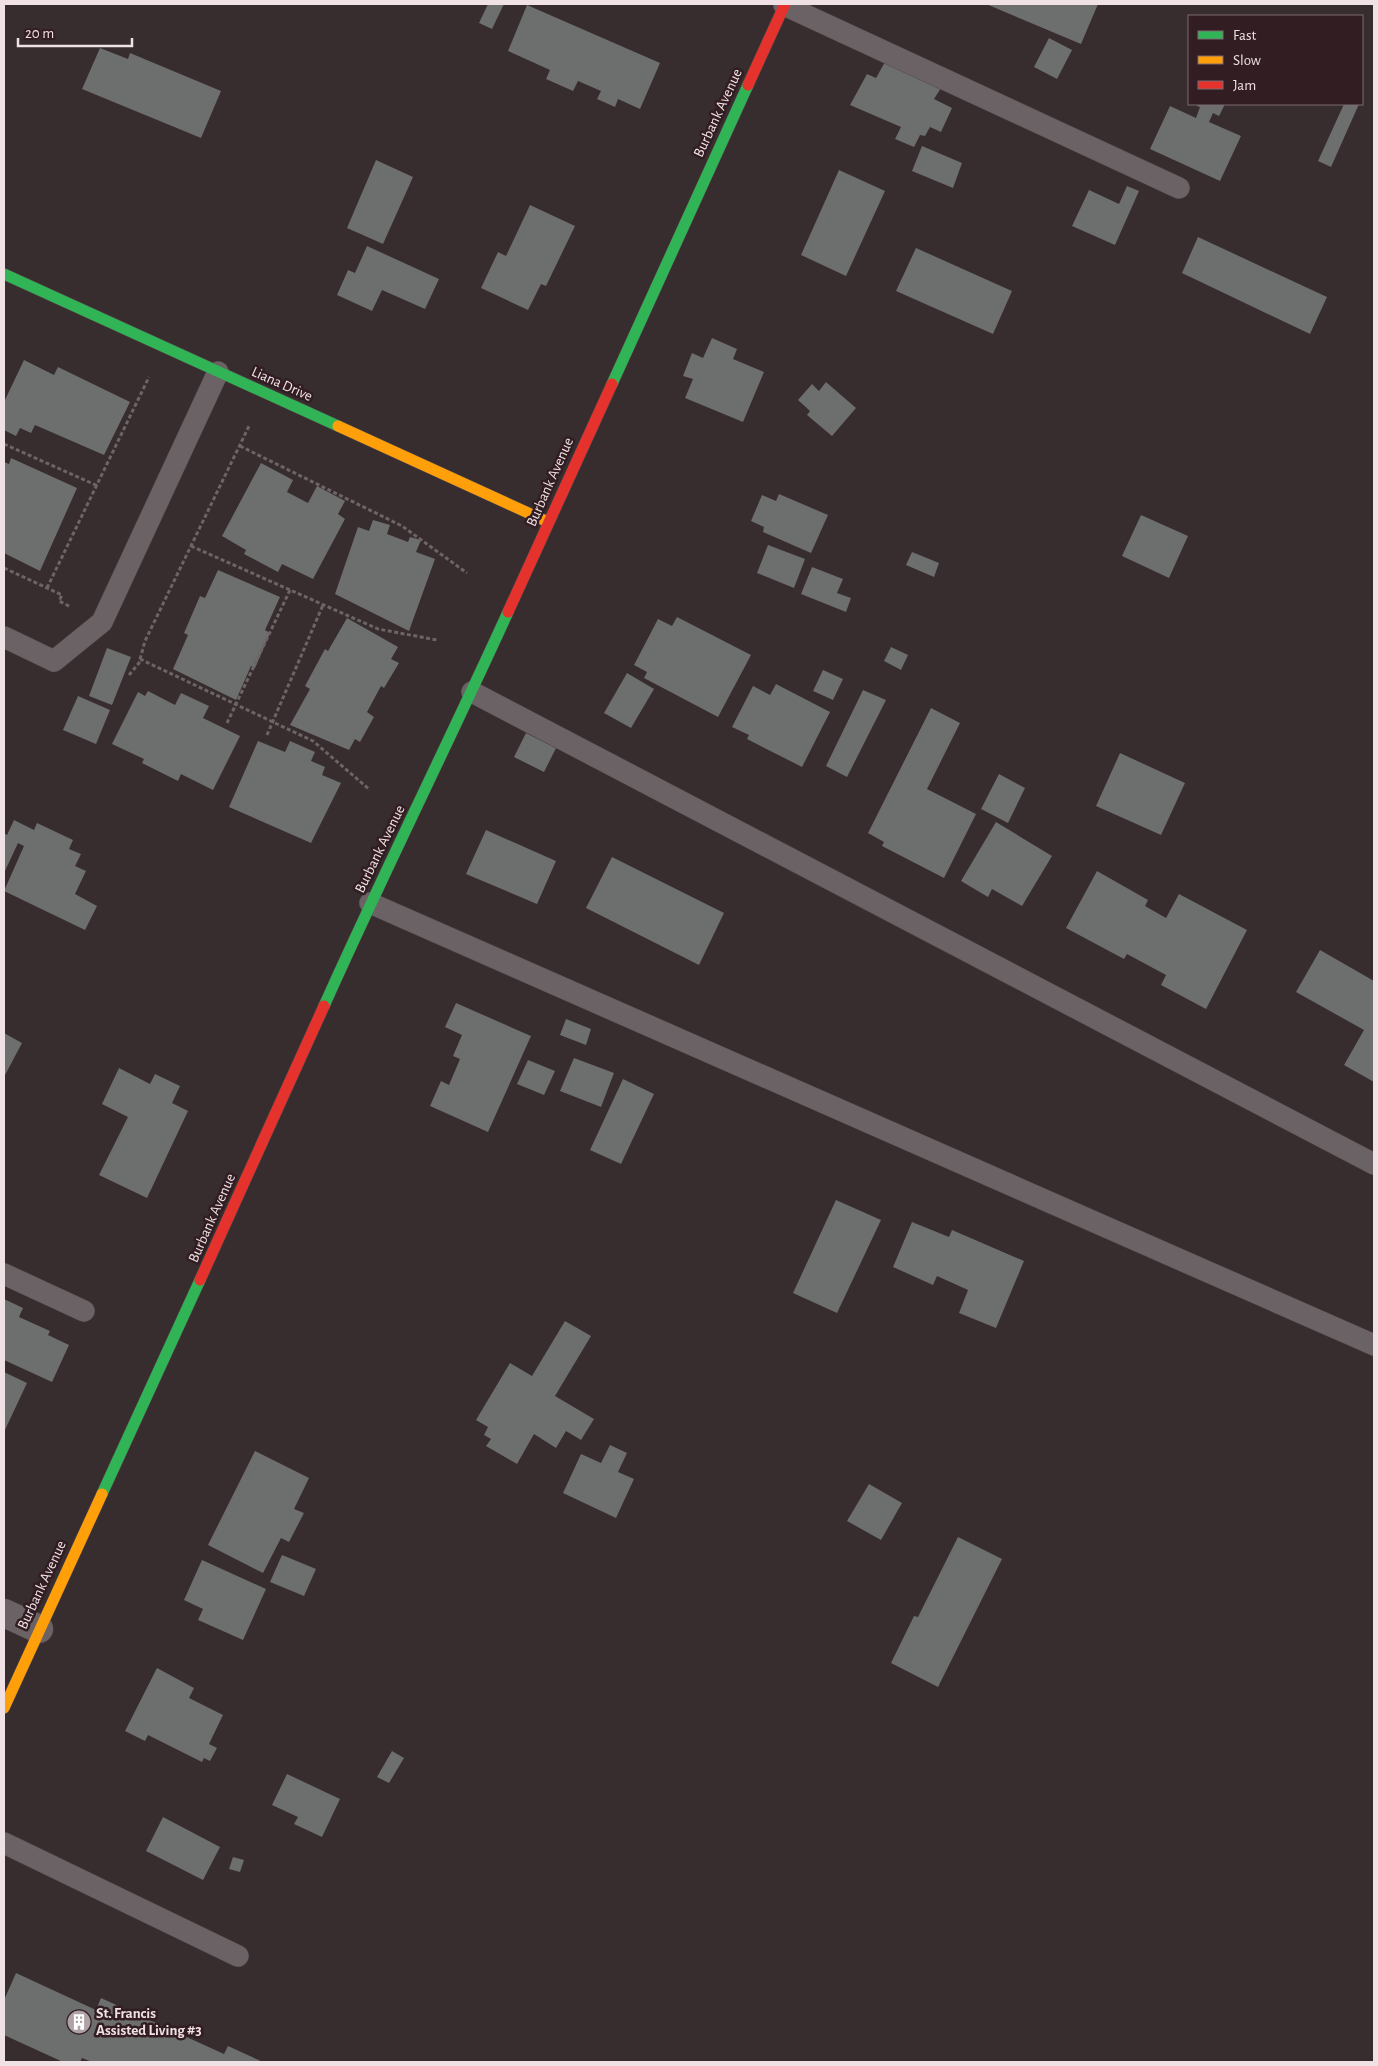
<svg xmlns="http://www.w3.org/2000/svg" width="1378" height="2066" viewBox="0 0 1378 2066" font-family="'Alegreya Sans',sans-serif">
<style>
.building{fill:#6d6e6e}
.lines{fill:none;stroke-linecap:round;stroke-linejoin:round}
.lane-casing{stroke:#544a4c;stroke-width:22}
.street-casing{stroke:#544a4c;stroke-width:29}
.fast-casing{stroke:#544a4c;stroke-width:12}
.slow-casing{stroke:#544a4c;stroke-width:12}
.jam-casing{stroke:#544a4c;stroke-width:12}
.path{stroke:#6c6465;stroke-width:3;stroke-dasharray:4 2.5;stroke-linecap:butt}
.lane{stroke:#6a6264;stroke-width:21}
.street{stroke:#6a6264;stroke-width:28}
.fast{stroke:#30b455;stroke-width:11}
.slow{stroke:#ff9f0a;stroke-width:11}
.jam{stroke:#e5322d;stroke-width:11}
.labels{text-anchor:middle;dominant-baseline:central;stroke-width:5;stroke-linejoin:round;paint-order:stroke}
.street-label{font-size:15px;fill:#f0e1e4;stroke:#311d22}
.poi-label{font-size:15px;font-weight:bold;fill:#f0e1e4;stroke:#311d22;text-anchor:start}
</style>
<rect width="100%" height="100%" fill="#372c2e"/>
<g class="building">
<polygon points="488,4 504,4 492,29 479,23"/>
<polygon points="986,4 1098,4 1081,44"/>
<polygon points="527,5 660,63 640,109 618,99 615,107 597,99 601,91 578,81 573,91 546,79 550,70 508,51"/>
<polygon points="1049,38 1072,50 1057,79 1034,67"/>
<polygon points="100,48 128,59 130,53 221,91 201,138 82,89"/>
<polygon points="885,62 941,88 934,99 952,108 941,132 930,127 925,136 920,135 914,147 895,139 901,127 850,105 867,74 876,78"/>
<polygon points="1198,104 1225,104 1219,116 1213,113 1209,122 1241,136 1220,181 1150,149 1170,106 1196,118 1200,107 1197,106"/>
<polygon points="1344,104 1359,104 1331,167 1318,161"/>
<polygon points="922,146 962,163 953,188 912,171"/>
<polygon points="376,160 413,177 383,244 347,228"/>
<polygon points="839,170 885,191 846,276 801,255"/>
<polygon points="1127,186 1139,191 1115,245 1072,226 1089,190 1119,204"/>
<polygon points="530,205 575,226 546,286 541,284 528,310 481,288 498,252 506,256"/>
<polygon points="1198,237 1327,297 1310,334 1182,273"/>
<polygon points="367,246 439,279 425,309 382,290 372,311 337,295 348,270 355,273"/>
<polygon points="916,248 1012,291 993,334 896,291"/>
<polygon points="712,338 737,349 733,359 764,372 743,422 685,398 693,379 683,376 692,353 703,358"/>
<polygon points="24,360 54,375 58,367 130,402 104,455 35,425 31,433 20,428 16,436 4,430 4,402"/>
<polygon points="826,382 856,408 832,436 807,415 810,411 798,400 812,384 819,391"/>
<polygon points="11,458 77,488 40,571 4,553 4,462 9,464"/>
<polygon points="261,463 293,480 287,492 308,503 317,486 345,501 338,514 345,519 313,579 282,564 278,572 244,554 246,550 222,536"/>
<polygon points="779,494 828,515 811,553 763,532 764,527 751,521 762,495 776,501"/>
<polygon points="1141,515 1188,536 1169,578 1122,556"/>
<polygon points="373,520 390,525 387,534 408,542 410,537 421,540 416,552 435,559 409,631 335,594 358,527 369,531"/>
<polygon points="768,545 805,559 794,588 757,573"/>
<polygon points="912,552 939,563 934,577 906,565"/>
<polygon points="812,567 843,579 837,593 851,598 846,612 801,594"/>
<polygon points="218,570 280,597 265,630 270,633 255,668 251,666 236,700 173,669 188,635 184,633 200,596 205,598"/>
<polygon points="677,617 751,655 718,717 644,678 647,672 634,665 658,619 672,626"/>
<polygon points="347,618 398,647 391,659 399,663 384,688 381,686 367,712 374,717 360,742 355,739 349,750 290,725 310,689 305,686 325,649 328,651"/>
<polygon points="891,647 908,655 901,670 884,661"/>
<polygon points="107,648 131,657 112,705 89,696"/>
<polygon points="823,670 843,679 833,700 813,691"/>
<polygon points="627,673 654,689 631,728 604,713"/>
<polygon points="776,684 830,712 802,767 747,739 749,735 732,727 753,686 770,695"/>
<polygon points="863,690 886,700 847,777 826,766"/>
<polygon points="148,691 175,705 181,693 209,706 203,718 240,736 213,790 181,774 178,781 142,763 144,759 112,744 138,692 145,696"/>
<polygon points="78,696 110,710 96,744 63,730"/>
<polygon points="931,708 960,723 927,789 976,814 944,878 882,846 884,842 868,833"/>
<polygon points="526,733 556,748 544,772 514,757"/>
<polygon points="258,741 285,752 290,741 315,752 311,761 325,767 322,775 341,783 311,843 229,807"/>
<polygon points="1120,753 1185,783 1161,835 1096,806"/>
<polygon points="999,774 1025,788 1008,823 981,809"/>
<polygon points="14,820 34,830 37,823 73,840 69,849 81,854 75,866 86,871 75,894 97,906 85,930 4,891 24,846 18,843 4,873 4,833 7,835"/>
<polygon points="996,822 1052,856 1022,906 992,889 988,897 961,881"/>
<polygon points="486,830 556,861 537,904 466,874"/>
<polygon points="612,857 724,913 699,965 586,908"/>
<polygon points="1097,871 1148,900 1145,906 1166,918 1179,894 1247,930 1206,1009 1161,985 1166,975 1127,954 1124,959 1066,928"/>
<polygon points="1320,950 1374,981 1374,1082 1344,1065 1364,1030 1296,992"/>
<polygon points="456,1003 531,1036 488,1132 430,1106 441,1081 449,1085 460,1059 453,1056 462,1035 445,1027"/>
<polygon points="566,1019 591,1029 586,1045 560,1035"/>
<polygon points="4,1033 22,1043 4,1077"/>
<polygon points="574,1058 614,1073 601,1107 560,1091"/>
<polygon points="528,1060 555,1071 544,1095 517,1084"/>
<polygon points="119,1068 150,1084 155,1074 180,1086 172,1103 188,1111 147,1198 99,1175 128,1117 102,1104"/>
<polygon points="623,1079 654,1094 621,1164 590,1150"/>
<polygon points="836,1200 881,1220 837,1313 793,1293"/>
<polygon points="912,1222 949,1237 952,1230 1024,1261 996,1328 959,1313 968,1290 937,1276 933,1285 893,1267"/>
<polygon points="4,1299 23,1308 19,1317 50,1331 48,1335 69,1345 52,1382 4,1360"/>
<polygon points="565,1321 591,1336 555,1396 594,1419 581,1440 566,1431 556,1448 534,1434 517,1464 486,1446 491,1439 484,1435 488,1427 476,1420 510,1363 532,1376"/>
<polygon points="4,1372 27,1383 4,1432"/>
<polygon points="610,1445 627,1453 618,1472 634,1479 616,1518 563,1493 581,1454 601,1463"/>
<polygon points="255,1451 309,1478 294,1509 304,1513 289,1542 281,1538 263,1573 208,1545"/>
<polygon points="869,1484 902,1503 881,1540 847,1521"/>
<polygon points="958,1537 1002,1559 938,1687 891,1663 914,1616 918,1617"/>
<polygon points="282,1555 316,1569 304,1596 270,1582"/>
<polygon points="202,1560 266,1589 243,1640 198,1620 203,1609 184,1600"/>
<polygon points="157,1668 194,1688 189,1698 223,1715 209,1744 217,1748 210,1761 204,1758 202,1762 148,1735 145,1741 125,1731"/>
<polygon points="392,1751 404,1758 389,1783 377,1777"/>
<polygon points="287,1774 340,1799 322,1837 294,1824 298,1817 272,1805"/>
<polygon points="163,1817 220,1847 203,1880 146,1851"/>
<polygon points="233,1857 244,1860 240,1872 229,1869"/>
<polygon points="16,1973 96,2010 101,1998 224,2054 228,2046 263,2062 92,2062 82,2058 80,2062 63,2062 4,2035 4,2000"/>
</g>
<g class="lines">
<defs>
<g id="lane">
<polyline points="784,5 1179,188"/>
<polyline points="4,637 54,661 102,622 218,372"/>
<polyline points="472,692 1374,1164"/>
<polyline points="370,903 1374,1345"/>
<polyline points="4,1274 84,1311"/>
<polyline points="4,1843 238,1956"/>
</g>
<polyline id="street" points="4,1613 39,1629"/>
<g id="fast">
<polyline points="4,274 338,426"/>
<polyline points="612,384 748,85"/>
<path d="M324,1006c59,-132 124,-262 184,-394"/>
<polyline points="102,1494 200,1280"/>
</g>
<g id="slow">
<polyline points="338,426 548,522"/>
<polyline points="4,1708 102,1494"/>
</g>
<g id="jam">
<polyline points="748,85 785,4"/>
<polyline points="508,612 612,384"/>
<polyline points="200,1280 324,1006"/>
</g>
</defs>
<use href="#lane" class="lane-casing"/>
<use href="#street" class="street-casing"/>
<use href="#fast" class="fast-casing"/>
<use href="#slow" class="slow-casing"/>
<use href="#jam" class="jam-casing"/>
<g class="path">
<polyline points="4,444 98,486"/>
<polyline points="240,446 402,526 467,573"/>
<polyline points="191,546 378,629 437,640"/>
<polyline points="4,568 62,595 59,601 71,607"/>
<polyline points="47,588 149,377"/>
<polyline points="140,659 313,741 370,790"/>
<polyline points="129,675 139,663 145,641 250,424"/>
<polyline points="227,723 290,590"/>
<polyline points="267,735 323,605"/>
</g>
<use href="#lane" class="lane"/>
<use href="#street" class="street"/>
<use href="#fast" class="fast"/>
<use href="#slow" class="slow"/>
<use href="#jam" class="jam"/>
</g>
<defs>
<symbol id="building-disc" viewBox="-11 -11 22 22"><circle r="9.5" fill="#afa2a4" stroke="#311d22"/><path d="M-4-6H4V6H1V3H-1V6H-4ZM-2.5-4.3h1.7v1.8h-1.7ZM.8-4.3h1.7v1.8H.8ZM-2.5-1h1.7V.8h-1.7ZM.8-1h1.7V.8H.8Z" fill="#fff"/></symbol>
</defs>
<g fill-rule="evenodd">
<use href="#building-disc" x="65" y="2008" width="28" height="28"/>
</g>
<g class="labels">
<g class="street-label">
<text transform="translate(718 113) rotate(-65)">Burbank Avenue</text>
<text transform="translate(282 384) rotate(24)">Liana Drive</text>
<text transform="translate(550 482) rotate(-66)">Burbank Avenue</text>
<text transform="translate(380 849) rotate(-64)">Burbank Avenue</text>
<text transform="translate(212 1218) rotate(-66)">Burbank Avenue</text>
<text transform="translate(42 1585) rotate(-65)">Burbank Avenue</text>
</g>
<g class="poi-label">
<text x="96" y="2013">St. Francis<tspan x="96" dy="17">Assisted Living #3</tspan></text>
</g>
</g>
<rect width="1378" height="2066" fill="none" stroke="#f0e1e4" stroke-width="10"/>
<rect x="1188" y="15" width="175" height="90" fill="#311d22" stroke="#7d6b70"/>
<rect x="1198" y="31" width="25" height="8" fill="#30b455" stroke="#7d6b70"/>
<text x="1233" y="40" font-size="15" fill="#f0e1e4">Fast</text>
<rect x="1198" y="56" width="25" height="8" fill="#ff9f0a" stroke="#7d6b70"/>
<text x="1233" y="65" font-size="15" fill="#f0e1e4">Slow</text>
<rect x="1198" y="81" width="25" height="8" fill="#e5322d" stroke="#7d6b70"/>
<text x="1233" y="90" font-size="15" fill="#f0e1e4">Jam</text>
<path d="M18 38v8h114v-8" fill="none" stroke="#f0e1e4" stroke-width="2.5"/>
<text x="25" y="38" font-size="15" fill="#f0e1e4" stroke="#311d22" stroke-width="4" paint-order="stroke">20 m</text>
</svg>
